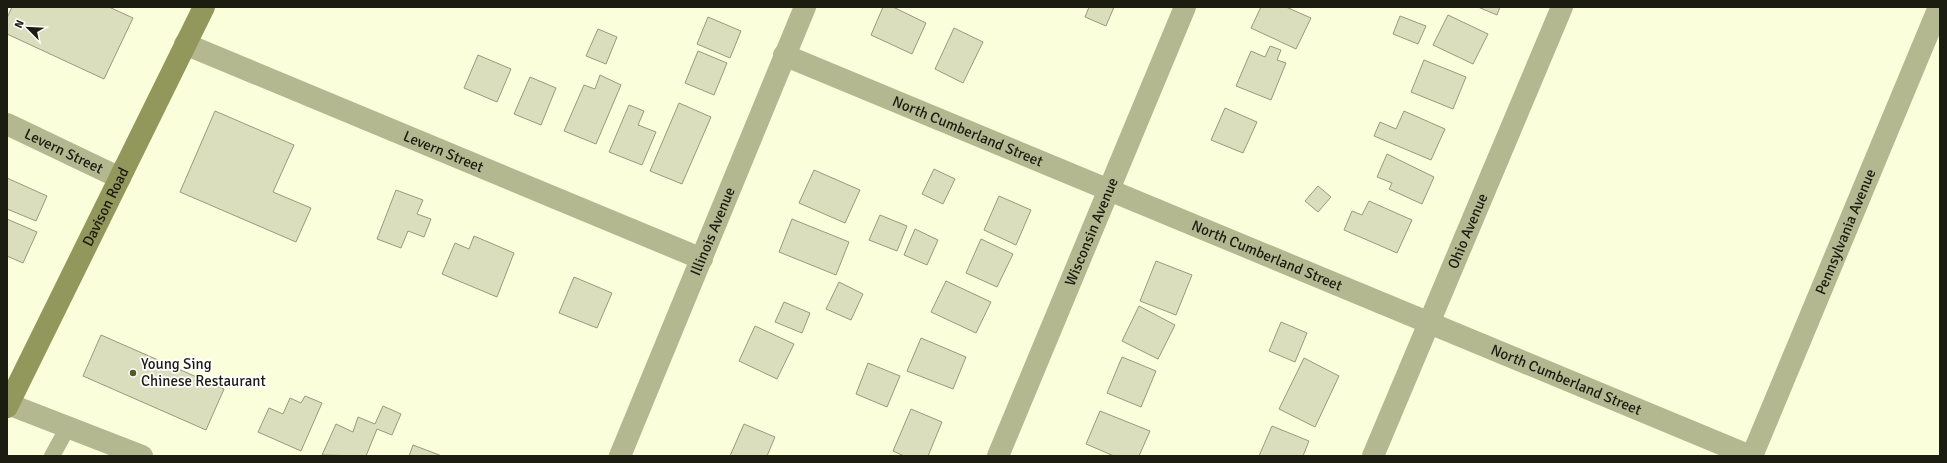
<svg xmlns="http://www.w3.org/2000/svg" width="1947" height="463" viewBox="0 0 1947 463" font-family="Signika,sans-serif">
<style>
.building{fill:#dadebc;stroke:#979b7b}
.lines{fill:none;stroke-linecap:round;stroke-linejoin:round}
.lane{stroke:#b3b891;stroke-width:16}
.street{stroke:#b3b891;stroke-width:22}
.secondary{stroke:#92975c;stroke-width:22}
.poi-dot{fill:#565a27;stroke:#fff;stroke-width:1.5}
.labels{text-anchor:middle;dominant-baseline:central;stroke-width:3.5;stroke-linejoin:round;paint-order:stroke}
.street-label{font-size:15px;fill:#1c1d11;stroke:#fff}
.poi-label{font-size:15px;fill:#1c1d11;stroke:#fff;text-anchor:start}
</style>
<rect width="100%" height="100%" fill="#fafedb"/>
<g class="building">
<polygon points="12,7 109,7 133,18 104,79 7,34 7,18"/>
<polygon points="883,7 893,7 926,23 912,54 871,35"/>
<polygon points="1089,7 1114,7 1106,26 1085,17"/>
<polygon points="1261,7 1286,7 1311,18 1296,49 1251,28"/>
<polygon points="1478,7 1500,7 1497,15"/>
<polygon points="1448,15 1488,34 1473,64 1433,45"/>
<polygon points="1400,16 1426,26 1418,44 1393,34"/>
<polygon points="708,17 741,31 730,58 697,44"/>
<polygon points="954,28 983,42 963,83 935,69"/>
<polygon points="598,29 617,37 606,64 586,56"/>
<polygon points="1270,46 1281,50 1277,60 1286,63 1271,100 1236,86 1251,51 1265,57"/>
<polygon points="698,51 727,63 714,95 685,83"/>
<polygon points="478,55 511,69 497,102 464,88"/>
<polygon points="1424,60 1466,77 1453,109 1411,92"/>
<polygon points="600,75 621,85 596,144 564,131 584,85 595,89"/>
<polygon points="530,77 556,88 541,125 514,114"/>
<polygon points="679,103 711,117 682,184 650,171"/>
<polygon points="629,105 644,111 638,125 656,132 642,165 609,152"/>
<polygon points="1225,108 1257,122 1243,153 1211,140"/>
<polygon points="215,111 294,145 273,192 311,208 296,242 180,192"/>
<polygon points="1404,111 1445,129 1431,160 1374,136 1380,122 1396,129"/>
<polygon points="1387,154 1434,177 1422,204 1389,189 1392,183 1377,177"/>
<polygon points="934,169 955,179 943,204 922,194"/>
<polygon points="814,170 860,190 845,223 799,203"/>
<polygon points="7,178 47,196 36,221 7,209"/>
<polygon points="1318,186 1331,197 1318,212 1305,201"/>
<polygon points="396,190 423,200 417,214 431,219 424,237 408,231 401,248 377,239"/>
<polygon points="999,196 1031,210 1016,245 984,230"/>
<polygon points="1369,201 1412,220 1397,253 1344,230 1352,211 1362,215"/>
<polygon points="880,215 907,226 897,251 869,240"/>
<polygon points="7,219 37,232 23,263 7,256"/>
<polygon points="792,219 849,242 836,275 779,252"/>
<polygon points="915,229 938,240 927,265 904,255"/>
<polygon points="474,236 514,253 497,297 442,274 455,243 469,249"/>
<polygon points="981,239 1013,254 997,287 966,273"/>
<polygon points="1156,261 1192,275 1176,315 1140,301"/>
<polygon points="574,277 612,293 597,328 559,313"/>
<polygon points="946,281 991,302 976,333 931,312"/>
<polygon points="839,282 863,294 851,320 826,309"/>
<polygon points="784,302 810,313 802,333 775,322"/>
<polygon points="1139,306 1175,325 1158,359 1122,341"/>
<polygon points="1281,322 1307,333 1295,362 1269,351"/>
<polygon points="755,326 794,344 777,379 739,361"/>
<polygon points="101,335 224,389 206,430 83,376"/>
<polygon points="921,338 966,357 953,389 907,371"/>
<polygon points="1122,357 1156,371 1141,407 1107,393"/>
<polygon points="1304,358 1339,376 1315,427 1279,409"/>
<polygon points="868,363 900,376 887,407 856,394"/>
<polygon points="305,396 322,403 301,451 258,432 269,408 283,414 290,398 301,403"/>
<polygon points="383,406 401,414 392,435 377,429 366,456 322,455 336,424 353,432 358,417 375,424"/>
<polygon points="911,409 942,422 928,456 904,456 893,451"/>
<polygon points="1100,411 1150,431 1139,456 1114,456 1086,444"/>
<polygon points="744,424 775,437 767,456 730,456"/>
<polygon points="1272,426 1309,441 1303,456 1259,456"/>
<polygon points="413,445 442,456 409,456"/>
</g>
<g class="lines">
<polyline class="lane" points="52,456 68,427"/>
<g class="street">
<path id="s1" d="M185,44l517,215"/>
<path id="s2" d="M784,55l966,401"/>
<path id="s3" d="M7,124l113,54"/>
<polyline points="8,404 142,456"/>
<path id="s4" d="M620,456l185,-449"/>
<path id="s5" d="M998,456l187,-449"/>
<path id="s6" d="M1373,456l189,-449"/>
<path id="s7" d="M1752,456l187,-449"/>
</g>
<path class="secondary" id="s8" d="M7,407l197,-400"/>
</g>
<circle class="poi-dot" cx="133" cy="373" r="4"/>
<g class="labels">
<g class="street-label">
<text stroke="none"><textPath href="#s2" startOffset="199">North Cumberland Street</textPath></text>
<text stroke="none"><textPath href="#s1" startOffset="280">Levern Street</textPath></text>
<text stroke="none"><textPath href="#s3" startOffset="63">Levern Street</textPath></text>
<text stroke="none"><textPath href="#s8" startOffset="223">Davison Road</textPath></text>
<text stroke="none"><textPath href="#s6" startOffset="244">Ohio Avenue</textPath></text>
<text stroke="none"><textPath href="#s7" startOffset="243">Pennsylvania Avenue</textPath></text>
<text stroke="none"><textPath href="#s4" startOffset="243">Illinois Avenue</textPath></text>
<text stroke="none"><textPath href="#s5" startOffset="243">Wisconsin Avenue</textPath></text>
<text stroke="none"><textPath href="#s2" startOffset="523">North Cumberland Street</textPath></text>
<text stroke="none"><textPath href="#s2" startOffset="847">North Cumberland Street</textPath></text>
</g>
<g class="poi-label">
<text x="141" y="364">Young Sing<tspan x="141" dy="17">Chinese Restaurant</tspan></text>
</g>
</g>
<rect width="1947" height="463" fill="none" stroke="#1c1d11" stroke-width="16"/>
<g transform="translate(28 28) rotate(294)" stroke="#ffffff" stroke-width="3" paint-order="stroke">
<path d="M0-3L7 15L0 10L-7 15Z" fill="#1c1d11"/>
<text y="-6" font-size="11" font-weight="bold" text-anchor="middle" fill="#1c1d11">N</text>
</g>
</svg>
